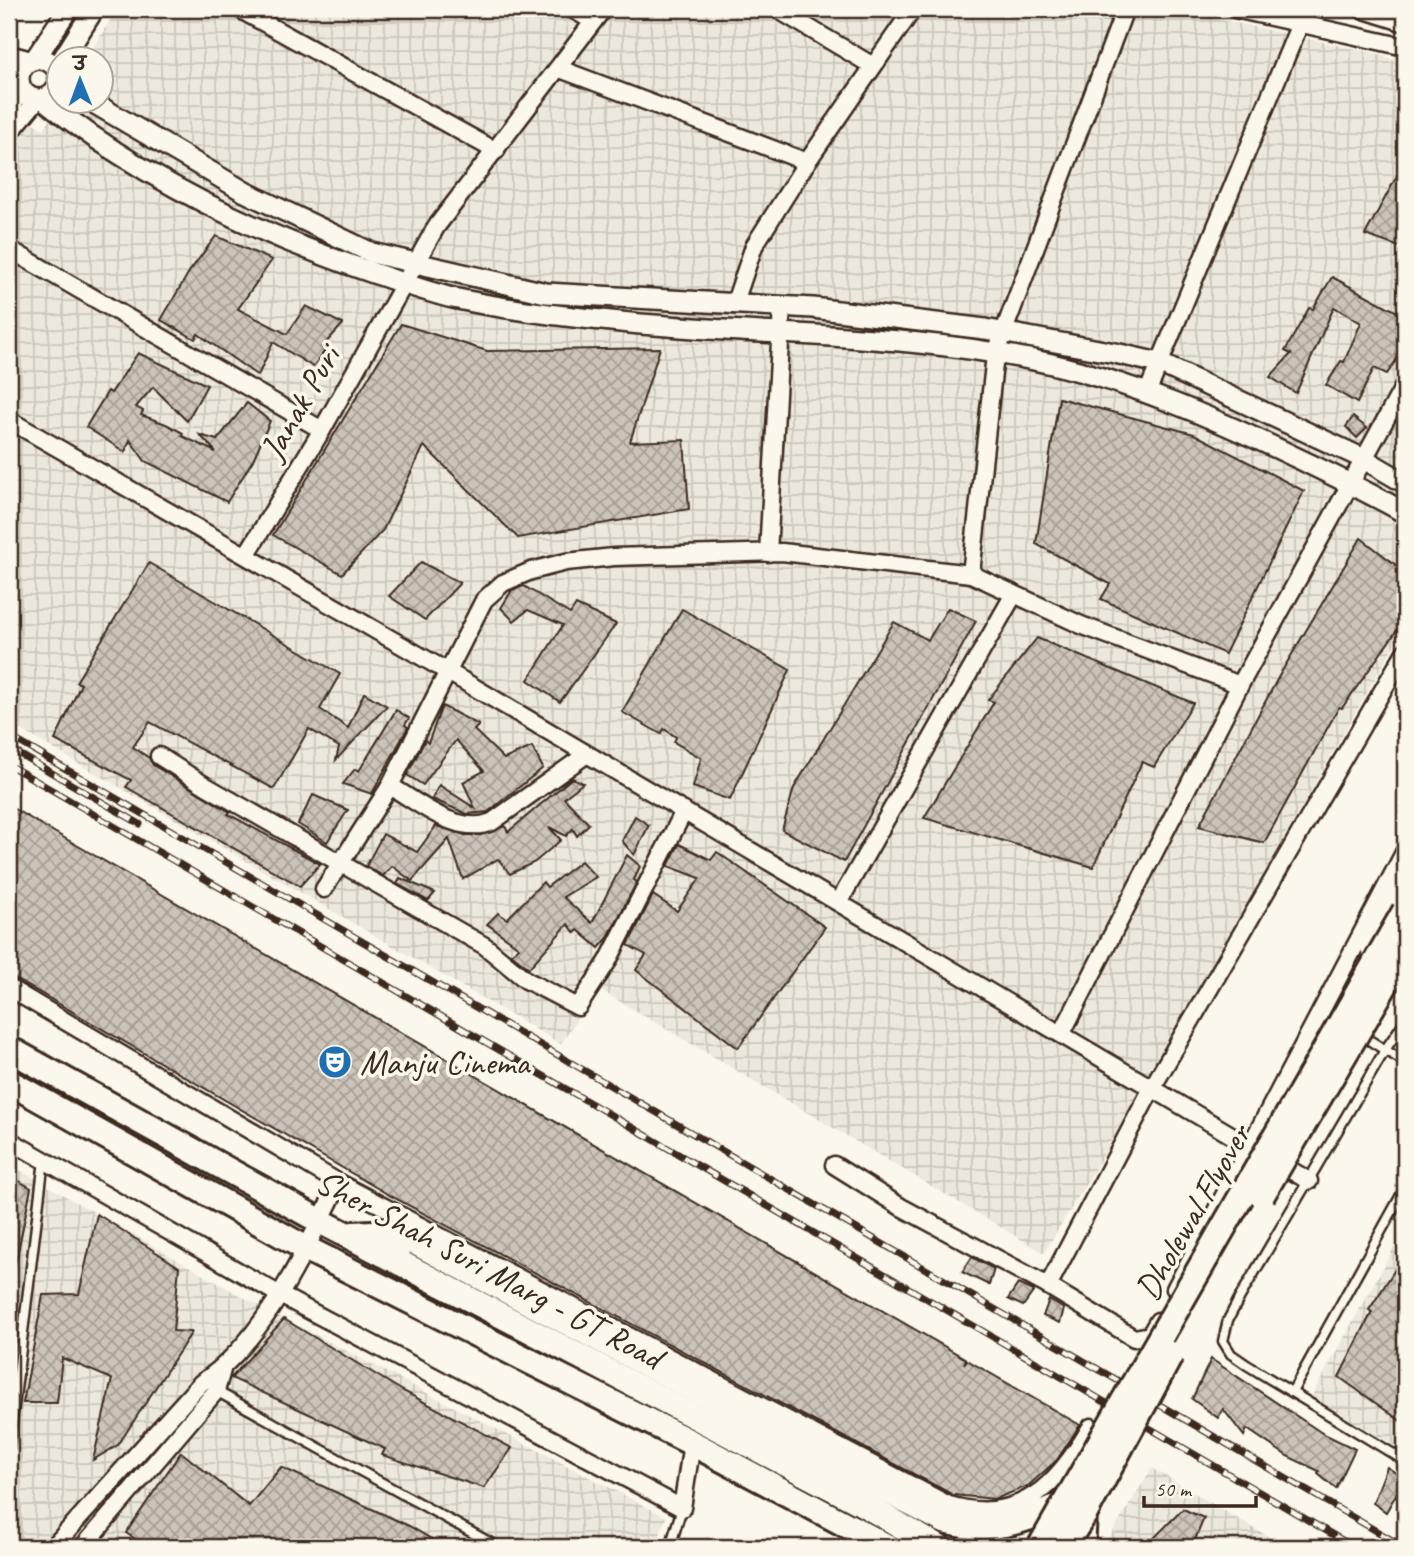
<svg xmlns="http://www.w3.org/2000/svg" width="1414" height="1556" viewBox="0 0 1414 1556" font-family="Caveat,'Playpen Sans Deva',sans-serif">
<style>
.industrial{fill:url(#industrial-grid)}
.building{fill:url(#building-cross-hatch);stroke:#3b2a1e;stroke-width:2}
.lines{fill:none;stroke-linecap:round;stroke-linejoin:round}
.service-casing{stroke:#3b2a1e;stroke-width:13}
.minor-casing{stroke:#3b2a1e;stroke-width:21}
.tertiary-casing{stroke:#3b2a1e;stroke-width:24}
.primary-casing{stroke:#3b2a1e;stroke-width:30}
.service{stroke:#fbf7ec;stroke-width:8}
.minor{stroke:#fbf7ec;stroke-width:16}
.tertiary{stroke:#fbf7ec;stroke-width:19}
.primary{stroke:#fbf7ec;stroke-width:24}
.rail-casing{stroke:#3b2a1e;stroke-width:7}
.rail{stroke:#fbf7ec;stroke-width:4.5;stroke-dasharray:13;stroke-linecap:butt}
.primary-bridge-casing{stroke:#3b2a1e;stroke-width:30;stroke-linecap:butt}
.primary-bridge{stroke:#fbf7ec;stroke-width:24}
.labels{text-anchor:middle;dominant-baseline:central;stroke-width:7;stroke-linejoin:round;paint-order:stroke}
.street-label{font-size:35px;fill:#3b2a1e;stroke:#fbf7ec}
.poi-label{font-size:35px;fill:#3b2a1e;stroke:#fbf7ec;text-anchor:start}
</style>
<defs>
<pattern id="industrial-grid" width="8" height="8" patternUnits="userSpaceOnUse" patternTransform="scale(1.75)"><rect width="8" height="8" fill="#ede8dd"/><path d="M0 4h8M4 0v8" fill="none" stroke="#ccc7bd"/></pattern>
<pattern id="building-cross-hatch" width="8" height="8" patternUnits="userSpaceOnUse" patternTransform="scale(1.75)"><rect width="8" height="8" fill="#ccc4b9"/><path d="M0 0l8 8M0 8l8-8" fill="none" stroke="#a79f96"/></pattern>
</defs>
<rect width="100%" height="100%" fill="#fbf7ec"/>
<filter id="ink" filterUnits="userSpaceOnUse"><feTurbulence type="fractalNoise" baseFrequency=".0143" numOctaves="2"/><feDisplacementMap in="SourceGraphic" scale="14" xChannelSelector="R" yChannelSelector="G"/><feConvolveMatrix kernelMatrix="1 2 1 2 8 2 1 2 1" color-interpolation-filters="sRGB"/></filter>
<g filter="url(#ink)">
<g class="industrial">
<polygon points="117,9 1172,9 1383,55 1405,66 1405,626 1101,1159 1044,1253 597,988 561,1044 9,723 9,110 44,129 60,102 102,102 102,60 86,59"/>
<polygon points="9,1164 250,1301 666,1517 656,1547 9,1547"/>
<polygon points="1405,1228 1405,1452 1311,1397"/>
<polygon points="1152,1468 1286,1547 1112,1547 1109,1538"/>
</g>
<g class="building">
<polygon points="1405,161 1405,249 1365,235"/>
<polygon points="216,236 272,260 238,309 287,334 306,306 343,324 322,347 326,349 313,367 273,342 258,376 198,334 195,339 161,320 189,272"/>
<polygon points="1332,277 1405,316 1405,347 1387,374 1374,368 1357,403 1326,385 1341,361 1344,362 1361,323 1334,307 1296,393 1270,377 1291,354 1285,351 1309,308 1313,309"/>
<polygon points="401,324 487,351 660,348 630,442 684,440 689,509 518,538 424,446 383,530 342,574 273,535"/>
<polygon points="138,353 207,385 187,421 153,387 136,407 143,411 141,415 166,424 183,433 182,436 216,452 200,435 217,440 247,403 270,421 253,460 227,502 145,461 130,440 125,452 86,427 108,391 111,393"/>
<polygon points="1059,398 1194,434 1304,491 1225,654 1101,599 1110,584 1036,544"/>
<polygon points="1353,417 1367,428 1357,438 1346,427"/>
<polygon points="1361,538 1405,572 1405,619 1342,708 1339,707 1264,843 1199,826 1279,676"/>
<polygon points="421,562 460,583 425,620 389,596"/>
<polygon points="149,563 340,674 320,709 348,728 364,693 387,706 336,760 339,747 309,729 274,789 150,722 133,747 149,758 153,765 230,812 228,814 320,864 300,886 126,787 131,780 55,740 81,684 76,682"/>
<polygon points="524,586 570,614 576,605 616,624 560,702 528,680 563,625 528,610 514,621 501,608 512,590"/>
<polygon points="948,608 976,621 844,862 782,830 794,788 894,622 928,640"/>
<polygon points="682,609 790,670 730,800 693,787 701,758 674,742 676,737 664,729 661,734 622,712"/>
<polygon points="1037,638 1193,703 1154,767 1142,762 1093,867 924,818 994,702 988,700"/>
<polygon points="442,706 479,725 474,730 504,759 532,747 543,768 488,812 467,814 432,799 439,785 475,808 463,782 484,771 456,740 423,785 407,775 425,740 428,743"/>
<polygon points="396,710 409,718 405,725 408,727 372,794 343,784 355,769 359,771"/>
<polygon points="572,778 583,783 564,798 589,824 577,836 573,829 566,836 549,827 561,840 535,862 510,874 498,859 463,879 449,839 412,881 392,866 383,876 366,866 383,834 417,852 436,826 465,835 481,835 505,826 508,832"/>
<polygon points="313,795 348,810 327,842 298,824"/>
<polygon points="9,806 966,1359 964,1364 967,1360 1080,1425 1057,1460 1028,1486 995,1499 953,1495 389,1195 9,975"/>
<polygon points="635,816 649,825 634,855 622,841"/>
<polygon points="679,844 711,860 717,852 825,927 738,1048 636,970 646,955 628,945 653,895 677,911 700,878 668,866"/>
<polygon points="627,855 640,866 634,880 637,882 607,939 599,948 578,930 575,933 568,924 529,968 511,954 519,947 487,924 498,913 507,919 543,882 547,887 581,861 596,877 563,897 592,923"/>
<polygon points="400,878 435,893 428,901 397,884"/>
<polygon points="9,1175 31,1188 14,1271 9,1270"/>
<polygon points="97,1214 179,1267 173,1331 192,1332 118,1445 93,1460 112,1379 62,1358 57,1403 23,1403 43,1295 79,1294"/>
<polygon points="1405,1254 1405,1424 1339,1377 1372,1312 1369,1310"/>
<polygon points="972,1257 994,1269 989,1285 962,1272"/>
<polygon points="1018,1284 1034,1291 1023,1306 1008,1299"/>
<polygon points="1049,1300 1064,1309 1060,1323 1043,1316"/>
<polygon points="284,1319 403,1391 512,1448 484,1488 382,1455 385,1449 231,1378"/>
<polygon points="1211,1359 1322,1433 1355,1449 1336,1489 1318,1474 1319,1471 1287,1456 1247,1429 1244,1436 1223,1409 1218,1418 1192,1399"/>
<polygon points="181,1452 249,1506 281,1467 409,1526 445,1547 148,1547 126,1533"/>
<polygon points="1387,1467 1405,1479 1386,1512 1373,1503"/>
<polygon points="1183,1509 1204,1518 1192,1547 1157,1547 1150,1542"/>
</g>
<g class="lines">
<defs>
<g id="service">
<polyline points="1358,1033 1385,1050 1405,1021"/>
<polyline points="1405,1062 1385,1050 1240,1297 1228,1320 1223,1341 1231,1354 1247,1365 1405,1461"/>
<polyline points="216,1391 498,1547"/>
<polyline points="1292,1392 1405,1188"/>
<polyline points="9,1447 44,1160"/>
<polyline points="670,1547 682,1508"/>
</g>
<g id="minor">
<polyline points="239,9 496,151"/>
<polyline points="572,9 593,21"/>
<polyline points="777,9 873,66"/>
<polyline points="1235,9 1405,47"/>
<polyline points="1361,9 1405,23"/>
<polyline points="9,54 31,60"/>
<polyline points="560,69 807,162"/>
<polyline points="9,119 20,87"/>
<polyline points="9,134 38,99"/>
<polyline points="9,249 322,430"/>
<polyline points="734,305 754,246 807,162 913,9"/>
<polyline points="1148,391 1306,9"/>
<polyline points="9,420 450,673 1309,1181"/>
<polyline points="768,553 782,307"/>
<polyline points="247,554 322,430 436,227 603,9"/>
<polyline points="971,574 995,355 1125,9"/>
<polyline points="159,756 206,786 485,946 526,980 578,1007 608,961 684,811"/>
<path d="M390,786c30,17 67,50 102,36l95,-68"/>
<polyline points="324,889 390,786 484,600 503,583 531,571 566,562 614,557 782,552 971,574 1081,625 1240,685"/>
<polyline points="839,902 1014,594"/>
<path d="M9,988l330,195c-33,65 -75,160 -138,200l-148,164"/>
<polyline points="1062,1033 1240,685 1405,384"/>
<polyline points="9,1140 280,1295 682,1508 692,1443"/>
<polyline points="834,1165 901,1207 1048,1286"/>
<path d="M339,1183l610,322c71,21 109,-21 142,-78"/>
<polyline points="1175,1289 1405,851"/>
<polyline points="1158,1321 1150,1335 1134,1338 1048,1286 1152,1088 1405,652"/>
<polyline points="83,1547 216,1391 222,1370"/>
</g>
<g id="tertiary">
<circle cx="39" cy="79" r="20"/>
<polyline points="35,59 68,9"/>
<polyline points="62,60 94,9"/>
<path d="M43,99c98,80 215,135 333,175 25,8 51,18 77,24 51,11 106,18 158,23 146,16 296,10 441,43 83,20 159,53 237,90 39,19 78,37 116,59"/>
<polyline points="92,102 245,192 372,253 546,293 813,308 985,329 1115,353 1159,363 1364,459 1405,483"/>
</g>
<g id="primary">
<polyline points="1376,962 1372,940 1405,884"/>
<polyline points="9,1049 320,1221 859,1502 938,1547"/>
<polyline points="9,1082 305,1248 692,1443 888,1547"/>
<path d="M353,1234l19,-1 44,10 528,278c51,13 78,0 124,-19"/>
<polyline points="1082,1547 1084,1515"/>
</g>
</defs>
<use href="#service" class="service-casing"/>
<use href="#minor" class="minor-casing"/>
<use href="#tertiary" class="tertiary-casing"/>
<use href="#primary" class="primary-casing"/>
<use href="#service" class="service"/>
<use href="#minor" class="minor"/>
<use href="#tertiary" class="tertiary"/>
<use href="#primary" class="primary"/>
<defs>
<g id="rail">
<polyline points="9,736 1404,1547"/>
<polyline points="9,748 140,824"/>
<polyline points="9,765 1354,1547"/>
</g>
</defs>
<use href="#rail" class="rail-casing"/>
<use href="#rail" class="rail"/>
<defs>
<g id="primary-bridge">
<polyline points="1262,1195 1405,951"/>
<polyline points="1040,1547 1405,911"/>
<polyline points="1063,1547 1084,1515 1171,1354"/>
</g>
</defs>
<use href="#primary-bridge" class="primary-bridge-casing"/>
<use href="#primary-bridge" class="primary-bridge"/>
</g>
</g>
<defs>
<symbol id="theatre-disc" viewBox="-11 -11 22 22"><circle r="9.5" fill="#1f6fb2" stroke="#fbf7ec"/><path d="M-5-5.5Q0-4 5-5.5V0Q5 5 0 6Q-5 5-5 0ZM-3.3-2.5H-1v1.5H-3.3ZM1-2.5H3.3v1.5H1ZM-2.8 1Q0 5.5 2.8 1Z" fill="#fff"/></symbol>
</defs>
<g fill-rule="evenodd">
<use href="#theatre-disc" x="316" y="1043" width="38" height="38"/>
</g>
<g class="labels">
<g class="street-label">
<text transform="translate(300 403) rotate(-60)">Janak Puri</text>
<text transform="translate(1193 1212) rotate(-60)">Dholewal Flyover</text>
<text transform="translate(489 1269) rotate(28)">Sher Shah Suri Marg - GT Road</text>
</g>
<g class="poi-label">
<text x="360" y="1062">Manju Cinema</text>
</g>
</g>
<rect width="1414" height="1556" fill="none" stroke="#fbf7ec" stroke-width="35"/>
<rect x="18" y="18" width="1379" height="1521" fill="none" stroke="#3b2a1e" stroke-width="2.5" filter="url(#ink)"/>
<g transform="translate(80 80) rotate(359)"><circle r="33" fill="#fbf7ec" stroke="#aea59a" stroke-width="2"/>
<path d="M0-5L12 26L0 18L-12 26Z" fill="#1f6fb2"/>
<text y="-10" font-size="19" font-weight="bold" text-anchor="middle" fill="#3b2a1e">उ</text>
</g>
<path d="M1144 1496v10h112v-10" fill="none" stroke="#3b2a1e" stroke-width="3.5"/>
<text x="1155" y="1496" font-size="21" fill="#3b2a1e" stroke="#fbf7ec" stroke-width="5" paint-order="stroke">50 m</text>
</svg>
